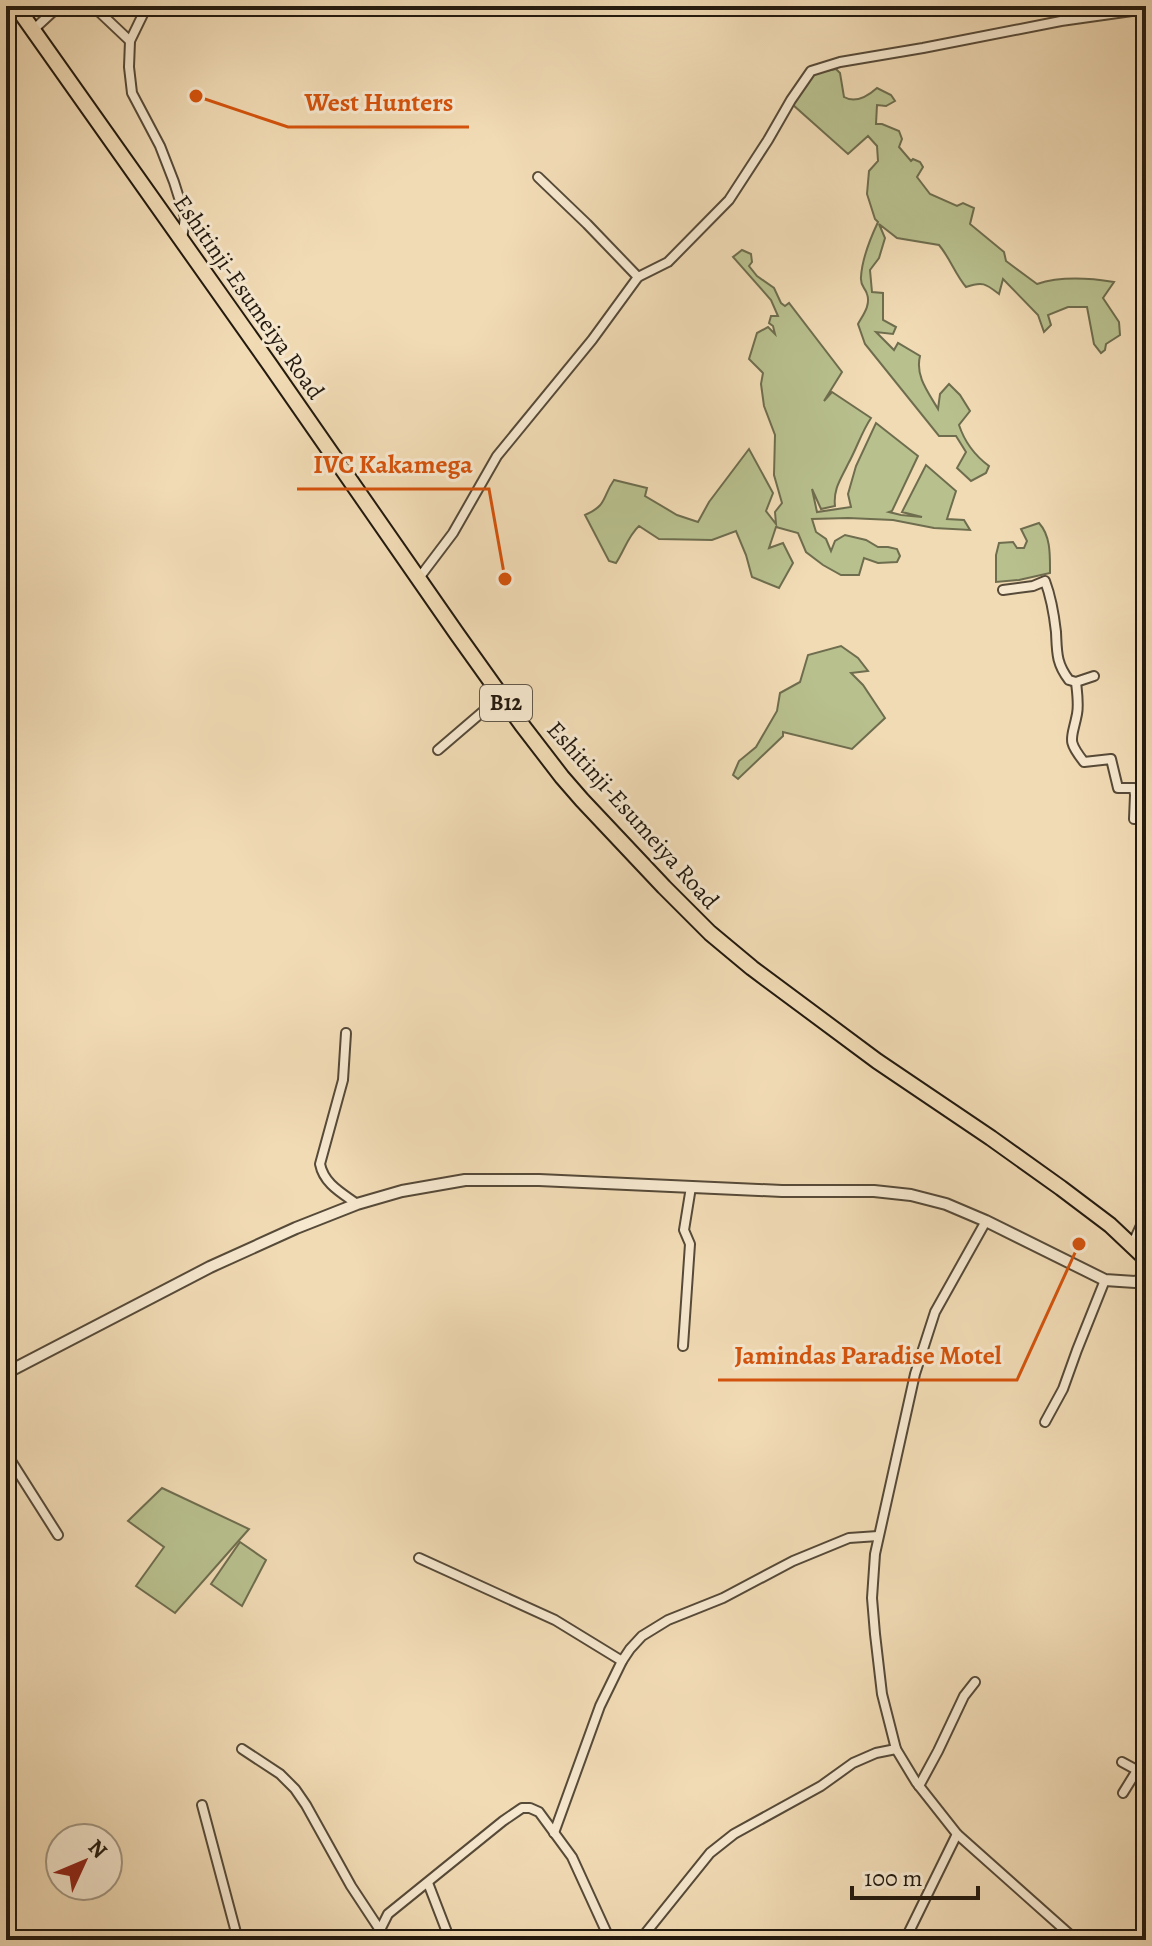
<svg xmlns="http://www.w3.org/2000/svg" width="1152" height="1946" viewBox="0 0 1152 1946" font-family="Alegreya,serif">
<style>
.green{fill:#b8c08e;stroke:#6e6d4e;stroke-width:2}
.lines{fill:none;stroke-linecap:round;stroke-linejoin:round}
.minor-casing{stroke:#564a38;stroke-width:12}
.tertiary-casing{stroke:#564a38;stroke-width:14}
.trunk-casing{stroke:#231a0f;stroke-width:18}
.minor{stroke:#f6e8cf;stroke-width:8}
.tertiary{stroke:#f6e8cf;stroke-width:10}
.trunk{stroke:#f1dbb5;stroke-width:14}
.labels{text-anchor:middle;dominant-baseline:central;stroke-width:6;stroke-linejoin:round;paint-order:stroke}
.shield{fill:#f6e8cf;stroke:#625849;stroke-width:2}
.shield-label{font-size:22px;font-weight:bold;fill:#231a0f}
.street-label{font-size:24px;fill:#231a0f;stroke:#f6e8cf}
.leader{fill:none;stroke:#d4530c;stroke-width:3}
.callout-dot{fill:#d4530c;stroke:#f6e8cf;stroke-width:3}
.callout-label{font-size:26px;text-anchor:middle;font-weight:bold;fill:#d4530c;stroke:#f6e8cf;stroke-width:6;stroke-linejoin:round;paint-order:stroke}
</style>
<rect width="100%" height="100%" fill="#f1dbb5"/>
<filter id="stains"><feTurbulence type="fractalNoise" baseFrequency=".0025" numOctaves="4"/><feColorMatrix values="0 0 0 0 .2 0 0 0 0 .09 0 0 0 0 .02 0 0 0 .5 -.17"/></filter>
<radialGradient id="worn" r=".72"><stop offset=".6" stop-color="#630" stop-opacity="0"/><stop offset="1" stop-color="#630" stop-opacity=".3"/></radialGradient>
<g class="green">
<path d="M836,69l4,4 4,24c12,7 24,-1 33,-9l14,7 4,6 -9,5 -9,-1 -1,19h6l17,7 3,8 -3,8 12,14 2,-2 7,3 3,5 -6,10 13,17 27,12 6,-3 11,5 -4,16 34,28 2,9 31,23c24,-8 52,-6 77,-2l-11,16 16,24 1,13 -14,9 -1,6 -4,3 -7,-9 -7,-37h-19l-20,8 3,10 -7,7 -6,-17 -35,-36 -4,15c-13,-10 -16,-13 -33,-7 -11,-13 -16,-29 -27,-42l-42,-7 -18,-14 6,14 -6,20 -9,12 2,22 11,1v27l13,7 -3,7 -17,-2 18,18 4,-7 22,13c-5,20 8,36 18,53l2,-15 9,-10 11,11 10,16 -11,14c6,18 15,30 30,41l-3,7 -15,8 -14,-13 9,-16 -10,-16h-17l-74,-92 -7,-20c5,-9 13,-19 9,-30 -2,-7 -7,-8 -6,-17 1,-19 9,-38 17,-55l-3,-3 -8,-25 2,-23 9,-10 -1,-15 -9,-10 -20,18 -56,-50 23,-31z"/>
<path d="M742,250l9,4 1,8 -3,4 8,10 17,12 7,15 4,3 4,-3 53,69 -18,29 8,-9 39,26c-10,15 -14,30 -23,46 -7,15 -15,25 -13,42l-14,3 -9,-20 5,23 34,-5 -3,-13 8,-28 20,-43 42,33 -26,55 -3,1 12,3 21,2 -20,-5 24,-47 30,26 -9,28 17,1 6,10 -36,-2 -41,-8 -45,-2 -36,1 4,13 10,7 5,12 4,-10 10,-6 21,5 12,7h10l9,2 3,7 -3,6 -19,1 -14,-5 -5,17h-18l-18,-10 -17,-13 -8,-19 -22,-6 -7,21 14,-5 10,20 -14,25 -27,-11 -6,-22 -10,-24 -24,9 -53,-1 -20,-13c-11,10 -15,25 -23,37l-7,-2 -24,-46c23,-10 17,-18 29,-35l33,8 -2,8 32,19 21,7 11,-20 40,-53 24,44 -7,18 10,13 -1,-12 7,-9 -8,-28 1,-40 -11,-29 -3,-22 2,-11 -14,-14 8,-26 11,-6 7,7 -2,-8 -4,-3 2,-7h7l-7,-16 -38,-43z"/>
<path d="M1039,523c12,13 11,33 11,50l-31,7 -23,2v-27l3,-12 14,-1 4,6h7l3,-7 -6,-12z"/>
<polygon points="841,646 858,658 868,671 851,673 863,685 885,718 852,749 783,732 783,736 738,779 733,775 739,761 756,747 777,711 780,693 800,682 808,655"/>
<polygon points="162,1488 249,1529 175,1613 136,1586 164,1547 128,1521"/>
<polygon points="240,1542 266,1560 242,1606 211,1584"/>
</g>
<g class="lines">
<defs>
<g id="minor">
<polyline points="93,6 130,41"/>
<polyline points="147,6 130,41 129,67 132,93 160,146 174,182 185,217 182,240"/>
<polyline points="33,30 59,6"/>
<polyline points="538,177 587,224 638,277"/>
<polyline points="419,578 453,533 497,456 592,340 638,277 668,262 729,200 768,140 791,100 811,71 840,62 923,48 1061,21 1146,9"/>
<path d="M1003,590l30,-4 12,-5c6,16 9,33 11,51 1,20 0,31 13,48l7,2 18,-6"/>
<path d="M1076,682c1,10 3,22 1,32 -5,26 -11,25 7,48l27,-3 7,29h16l1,7 -1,24 12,-1"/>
<polyline points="438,750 501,696"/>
<path d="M346,1033l-3,47 -23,84c4,20 22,29 37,40"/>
<polyline points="986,1221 935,1312 915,1374 875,1554 872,1598 875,1634 882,1694 896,1749 916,1782 957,1834 1076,1940"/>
<polyline points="1132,1245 1143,1221 1144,1173"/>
<polyline points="683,1346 690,1244 684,1230 691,1187"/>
<polyline points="1045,1422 1063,1389 1077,1350 1105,1280"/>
<polyline points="6,1453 58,1535"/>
<polyline points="419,1558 555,1620 622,1661"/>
<polyline points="242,1749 280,1774 295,1789 306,1805 351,1886 380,1930"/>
<polyline points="1122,1762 1146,1775"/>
<polyline points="919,1786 938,1751 964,1696 975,1682"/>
<polyline points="1123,1793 1136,1772"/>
<polyline points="202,1805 238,1940"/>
<polyline points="554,1833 600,1706 622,1661 630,1649 642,1636 668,1620 723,1598 793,1561 849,1538 878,1536"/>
<polyline points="428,1883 450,1940"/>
<polyline points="379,1940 380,1930 388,1914 503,1821 522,1808 530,1808 539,1812 572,1857 610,1940"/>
<polyline points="640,1940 710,1853 734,1834 821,1786 853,1763 876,1753 896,1749"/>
<polyline points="905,1940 957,1834"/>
</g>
<polyline id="tertiary" points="6,1373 210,1267 296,1228 357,1204 402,1191 465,1180 539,1180 782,1191 874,1191 911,1195 946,1204 986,1221 1105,1280 1135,1282 1146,1278"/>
<polyline id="trunk" points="16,6 270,365 457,634 522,725 562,777 582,800 664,887 710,933 752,968 877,1061 991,1138 1061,1188 1110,1225 1146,1259"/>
</defs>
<use href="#minor" class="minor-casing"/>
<use href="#tertiary" class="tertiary-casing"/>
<use href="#trunk" class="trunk-casing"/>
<use href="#minor" class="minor"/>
<use href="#tertiary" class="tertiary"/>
<use href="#trunk" class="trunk"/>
</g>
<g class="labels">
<rect class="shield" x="480" y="685" width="52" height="36" rx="6"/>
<g class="shield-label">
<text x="506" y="703">B12</text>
</g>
<g class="street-label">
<text transform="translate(249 297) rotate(55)">Eshitinji-Esumeiya Road</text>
<text transform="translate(633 815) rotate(48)">Eshitinji-Esumeiya Road</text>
</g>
</g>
<path class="leader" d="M196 96L288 127H469M505 579L489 489H297M1079 1244L1017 1380H718"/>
<g class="callout-dot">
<circle cx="196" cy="96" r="8"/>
<circle cx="505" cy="579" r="8"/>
<circle cx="1079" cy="1244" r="8"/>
</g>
<g class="callout-label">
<text x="379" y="111">West Hunters</text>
<text x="393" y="473">IVC Kakamega</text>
<text x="868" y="1364">Jamindas Paradise Motel</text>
</g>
<rect width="1152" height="1946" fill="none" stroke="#f1dbb5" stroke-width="32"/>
<rect x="8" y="8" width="1136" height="1930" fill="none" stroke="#231a0f" stroke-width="4"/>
<rect x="16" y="16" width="1120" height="1914" fill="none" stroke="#231a0f" stroke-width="2"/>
<g transform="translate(84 1862) rotate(46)"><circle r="38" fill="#f6e8cf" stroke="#a29682" stroke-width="2"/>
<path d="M0-6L14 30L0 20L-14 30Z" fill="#8f2418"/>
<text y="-12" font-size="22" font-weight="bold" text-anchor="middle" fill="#231a0f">N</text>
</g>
<path d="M852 1886v12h126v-12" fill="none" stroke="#231a0f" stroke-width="4"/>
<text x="864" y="1886" font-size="24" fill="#231a0f" stroke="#f6e8cf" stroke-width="6" paint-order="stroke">100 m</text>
<rect width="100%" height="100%" filter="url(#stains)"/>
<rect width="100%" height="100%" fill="url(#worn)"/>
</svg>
